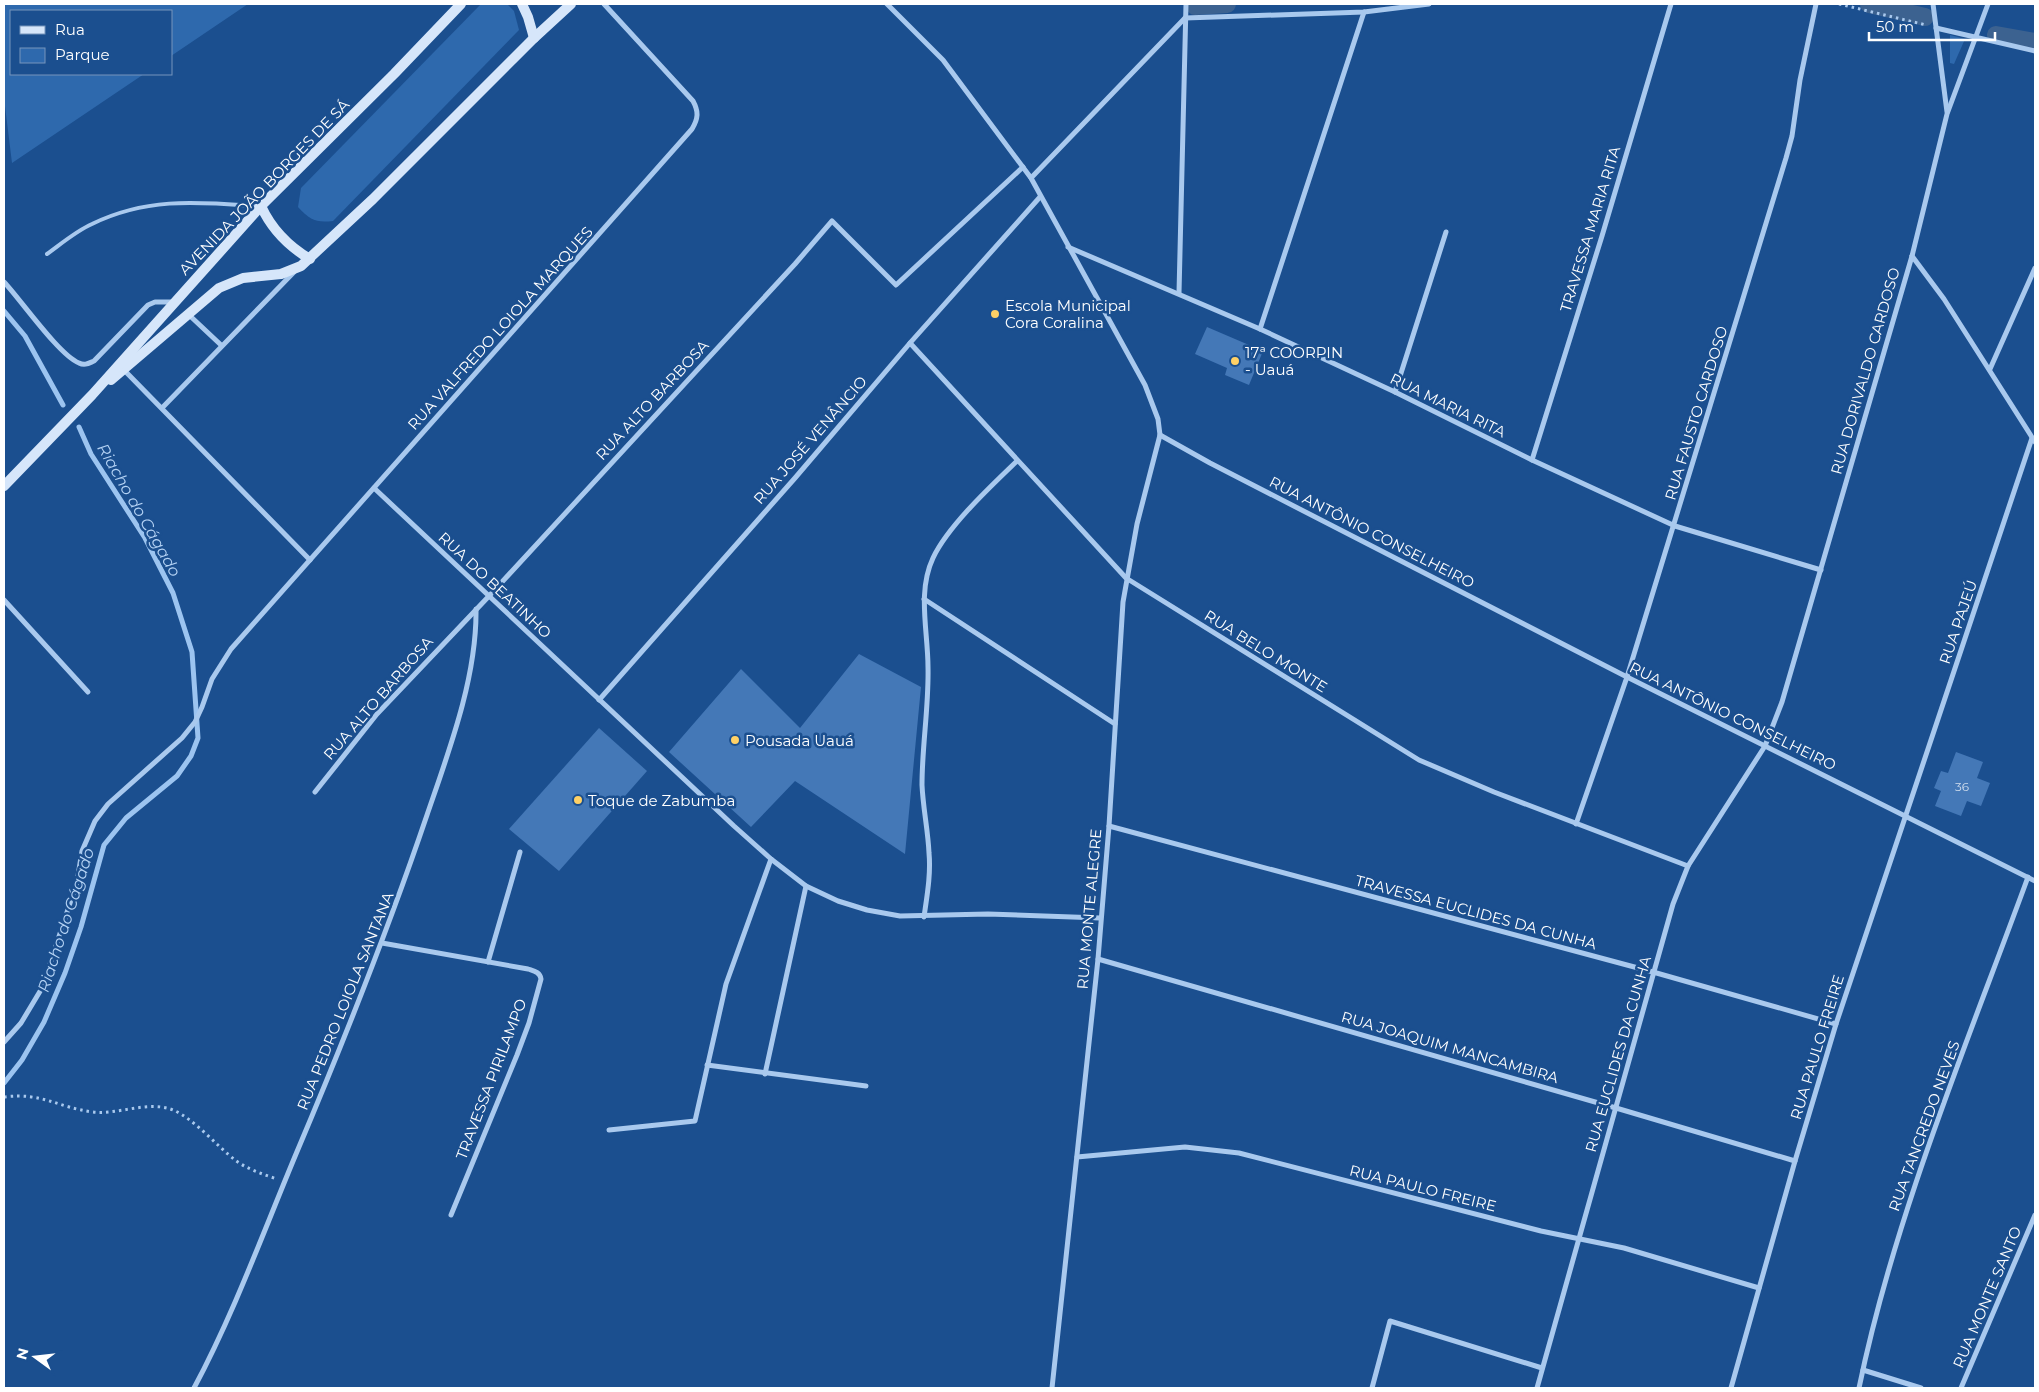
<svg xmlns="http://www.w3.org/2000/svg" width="2039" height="1392" viewBox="0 0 2039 1392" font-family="Montserrat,sans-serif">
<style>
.green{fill:#2e69ad}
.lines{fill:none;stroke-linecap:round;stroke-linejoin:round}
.stream{stroke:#9cc4f0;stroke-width:5}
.canal{stroke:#3c6290;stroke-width:18}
.building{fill:#4478b7}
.path{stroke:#a9c9ee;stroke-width:3;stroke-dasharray:2.5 4;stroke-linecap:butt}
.lane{stroke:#a9c9ee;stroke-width:4}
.street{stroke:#a9c9ee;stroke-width:5}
.secondary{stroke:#d6e6fa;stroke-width:10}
.poi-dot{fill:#ffd166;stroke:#1b4f8f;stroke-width:2}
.labels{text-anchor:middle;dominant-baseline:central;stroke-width:5;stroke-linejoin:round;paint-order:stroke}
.number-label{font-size:12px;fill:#d0dded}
.street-label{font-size:15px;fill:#fff;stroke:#1b4f8f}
.poi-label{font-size:15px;fill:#fff;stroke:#1b4f8f;text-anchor:start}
.water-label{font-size:16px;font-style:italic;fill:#b5d3f5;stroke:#1b4f8f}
</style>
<rect width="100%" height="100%" fill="#1b4f8f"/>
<g class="green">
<polygon points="4,4 248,4 171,56 171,11 11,11 11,74 144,74 12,163 4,98"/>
<path d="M481,4h26l7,7 5,19 -186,191c-17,2 -23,-1 -35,-14l3,-19z"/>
<polygon points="1950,35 1965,39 1954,64 1950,63"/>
</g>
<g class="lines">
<g class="stream">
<polyline points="4,311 25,336 63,405"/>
<polyline points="4,1083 22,1060 44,1022 65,973 81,927 104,845 126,818 177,776 191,756 198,738 192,652 173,593 145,538 91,454 79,427"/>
</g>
<g class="canal">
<polyline points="1869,4 1925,17"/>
<polyline points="1195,6 1227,4"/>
<polyline points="1996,35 2035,42"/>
</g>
</g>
<g class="building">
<polygon points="1207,327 1263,351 1249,385 1225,375 1227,368 1195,354"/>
<polygon points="859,654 921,687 905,854 795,781 751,827 669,752 741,669 800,728"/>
<polygon points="599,728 647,771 559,871 509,829"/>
<polygon points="1956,752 1983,762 1977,778 1990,783 1981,806 1967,801 1961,816 1935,806 1941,791 1934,788 1941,771 1948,773"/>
</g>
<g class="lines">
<g class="path">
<polyline points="1839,4 1926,25"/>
<path d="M4,1097c38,-5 55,11 89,15 26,3 55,-12 80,-2 20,8 44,36 62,50 12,9 27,14 42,19"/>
</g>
<path class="lane" d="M47,254c14,-10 29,-23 45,-30 55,-27 106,-22 165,-18"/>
<g class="street">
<polyline points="887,4 943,60 1031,178 1145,385 1158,419 1160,435 1137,524 1123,602 1109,826 1098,959 1052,1388"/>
<polyline points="1933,4 1947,112"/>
<polyline points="1185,18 1364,12 1429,4"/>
<polyline points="1936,28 2035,51"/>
<polyline points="1031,178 1185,18"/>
<polyline points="1068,247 1260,329 1395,392 1532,460 1675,526 1821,570"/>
<polyline points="1912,256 1944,299 2035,442"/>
<path d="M4,282c17,18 55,73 75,81 6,3 10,0 15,-2l54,-56 7,-3h19"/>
<polyline points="1179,293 1186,4"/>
<polyline points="188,314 221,345"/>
<polyline points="1260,329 1364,12"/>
<polyline points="910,343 1126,578 1419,760 1494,792 1688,866"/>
<polyline points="1990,369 2035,268"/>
<polyline points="124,370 310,560"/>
<polyline points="1395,392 1446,232"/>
<polyline points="162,408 294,272"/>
<polyline points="1160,435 1210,463 1627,677 2035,881"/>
<polyline points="1532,460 1602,236 1671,4"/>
<polyline points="374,488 734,826 771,859 806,886 838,901 867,910 900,916 988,914 1100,918"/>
<polyline points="924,599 1115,724"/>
<polyline points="4,600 88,692"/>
<polyline points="599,700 795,478 910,343 1040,197"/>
<polyline points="315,792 377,714 490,595 795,264 832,221 896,285 1023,167"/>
<polyline points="1576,824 1627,677 1786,158 1792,136 1800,80 1816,4"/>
<polyline points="1109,826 1653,972 1836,1024"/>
<path d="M924,917c3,-21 7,-43 5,-64 -1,-23 -6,-45 -7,-68 0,-40 7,-79 6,-118 0,-36 -11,-75 5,-109 15,-32 58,-72 84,-97"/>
<path d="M382,943l146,26c6,2 12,3 13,10l-12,44 -12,32 -66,160"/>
<polyline points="1098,959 1616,1108 1795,1161"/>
<polyline points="488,962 520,852"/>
<path d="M4,1042l17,-19 21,-35 35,-106 5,-31 13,-30 13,-17 74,-66 13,-16 7,-15 10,-28 19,-30 461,-520c6,-10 7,-17 1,-28l-89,-97"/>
<polyline points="707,1065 866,1086"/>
<polyline points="765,1074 806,886"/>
<polyline points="609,1130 695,1121 726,984 771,859"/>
<polyline points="1077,1157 1185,1147 1239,1153 1541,1231 1624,1248 1759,1288"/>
<polyline points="1863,1370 1921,1388"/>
<path d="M194,1388c40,-75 69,-155 102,-234 47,-111 92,-224 131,-339 22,-64 50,-138 49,-206"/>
<polyline points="1372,1388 1390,1321 1542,1368"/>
<polyline points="1537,1388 1673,904 1688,866 1765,746 1782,702 1912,256 1947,114 1988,4"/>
<polyline points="1731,1388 1795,1161 1836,1024 2032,438"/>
<path d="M1859,1388c36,-174 108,-344 169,-511"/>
<polyline points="1961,1388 2035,1215"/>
</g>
<g class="secondary">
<polyline points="522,4 528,17 534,38"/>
<path d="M261,206c11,24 27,40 49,53"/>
<polyline points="111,380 219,288 243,278 281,274 301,266 373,199 534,38 571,4"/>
<polyline points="4,486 92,395 261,206 394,74 461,4"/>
</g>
</g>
<g class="poi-dot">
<circle cx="995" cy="314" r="5"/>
<circle cx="1235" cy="361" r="5"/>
<circle cx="735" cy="740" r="5"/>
<circle cx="578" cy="800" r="5"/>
</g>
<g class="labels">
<g class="number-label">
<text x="1962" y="786">36</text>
</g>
<g class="street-label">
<text transform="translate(264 187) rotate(-46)">AVENIDA JOÃO BORGES DE SÁ</text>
<text transform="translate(1590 229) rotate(-73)">TRAVESSA MARIA RITA</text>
<text transform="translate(500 328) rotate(-48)">RUA VALFREDO LOIOLA MARQUES</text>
<text transform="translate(1865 371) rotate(-74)">RUA DORIVALDO CARDOSO</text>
<text transform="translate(652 400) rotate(-47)">RUA ALTO BARBOSA</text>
<text transform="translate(1448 405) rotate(26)">RUA MARIA RITA</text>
<text transform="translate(1696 413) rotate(-73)">RUA FAUSTO CARDOSO</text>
<text transform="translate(810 440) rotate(-49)">RUA JOSÉ VENÂNCIO</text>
<text transform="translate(1372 532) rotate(27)">RUA ANTÔNIO CONSELHEIRO</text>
<text transform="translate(495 585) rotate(43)">RUA DO BEATINHO</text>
<text transform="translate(1958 622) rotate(-71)">RUA PAJEÚ</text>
<text transform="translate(1266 651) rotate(32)">RUA BELO MONTE</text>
<text transform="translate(378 698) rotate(-49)">RUA ALTO BARBOSA</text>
<text transform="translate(1733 716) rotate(26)">RUA ANTÔNIO CONSELHEIRO</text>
<text transform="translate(1089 909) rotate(-85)">RUA MONTE ALEGRE</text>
<text transform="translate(1476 912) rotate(15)">TRAVESSA EUCLIDES DA CUNHA</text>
<text transform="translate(345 1001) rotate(-68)">RUA PEDRO LOIOLA SANTANA</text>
<text transform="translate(1450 1047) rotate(16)">RUA JOAQUIM MANCAMBIRA</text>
<text transform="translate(1817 1047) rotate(-73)">RUA PAULO FREIRE</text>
<text transform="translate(1618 1054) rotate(-74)">RUA EUCLIDES DA CUNHA</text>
<text transform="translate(491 1079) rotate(-69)">TRAVESSA PIRILAMPO</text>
<text transform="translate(1924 1126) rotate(-70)">RUA TANCREDO NEVES</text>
<text transform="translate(1423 1188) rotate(14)">RUA PAULO FREIRE</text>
<text transform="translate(1987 1297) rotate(-67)">RUA MONTE SANTO</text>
</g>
<g class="poi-label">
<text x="1005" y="305">Escola Municipal<tspan x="1005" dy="17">Cora Coralina</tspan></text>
<text x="1245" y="352">17ª COORPIN<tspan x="1245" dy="17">- Uauá</tspan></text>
<text x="745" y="740">Pousada Uauá</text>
<text x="588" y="800">Toque de Zabumba</text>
</g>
<g class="water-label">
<text transform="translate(139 510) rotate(60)">Riacho do Cágado</text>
<text transform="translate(66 920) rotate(-72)">Riacho do Cágado</text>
</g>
</g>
<rect width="2039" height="1392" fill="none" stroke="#ffffff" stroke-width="10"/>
<rect x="10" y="10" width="162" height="65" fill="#1b4f8f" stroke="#7695bc"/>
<rect x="20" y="26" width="25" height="8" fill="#d6e6fa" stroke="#7695bc"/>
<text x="55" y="35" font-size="15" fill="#ffffff">Rua</text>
<rect x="20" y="48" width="25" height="15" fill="#2e69ad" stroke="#7695bc"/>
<text x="55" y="60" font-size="15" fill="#ffffff">Parque</text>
<g transform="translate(35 1357) rotate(285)" stroke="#1b4f8f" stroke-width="4" paint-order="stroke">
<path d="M0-4L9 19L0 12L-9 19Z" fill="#ffffff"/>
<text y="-8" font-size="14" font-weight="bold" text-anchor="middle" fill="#ffffff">N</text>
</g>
<path d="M1869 32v8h126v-8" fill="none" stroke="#ffffff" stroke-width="2.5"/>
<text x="1876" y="32" font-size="15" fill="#ffffff" stroke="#1b4f8f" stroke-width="4" paint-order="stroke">50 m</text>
</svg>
